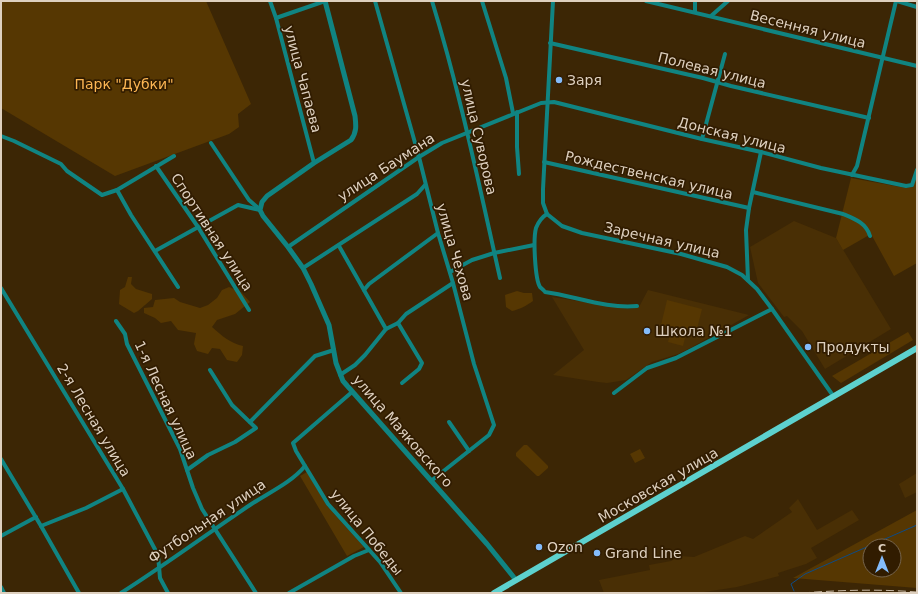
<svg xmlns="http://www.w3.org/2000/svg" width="918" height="594" viewBox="0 0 918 594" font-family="'DejaVu Sans',sans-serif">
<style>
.built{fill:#492f05}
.green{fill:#563702;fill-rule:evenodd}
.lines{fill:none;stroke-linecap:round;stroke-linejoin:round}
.stream{stroke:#0d4b87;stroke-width:1}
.minor{stroke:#108482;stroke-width:4}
.tertiary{stroke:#108482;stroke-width:5}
.primary{stroke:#5dd1ce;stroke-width:6}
.rail{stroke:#cbbca9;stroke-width:1;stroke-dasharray:8 4;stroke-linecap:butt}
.poi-dot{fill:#84bcfb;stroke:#311c00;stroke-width:1.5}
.labels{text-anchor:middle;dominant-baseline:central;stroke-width:3.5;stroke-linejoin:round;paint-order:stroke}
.street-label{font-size:14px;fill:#ded0bf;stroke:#311c00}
.poi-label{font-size:14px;fill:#ded0bf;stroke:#311c00;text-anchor:start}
.park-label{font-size:14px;fill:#fdb653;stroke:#311c00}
</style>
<rect width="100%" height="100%" fill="#3c2605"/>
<g class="built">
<polygon points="794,221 836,238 891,329 825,369 802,331 787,316 784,317 758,283 750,247"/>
<polygon points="648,290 749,315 692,347 678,354 652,362 626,380 607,383 598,382 553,375 584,350 552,297 629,309 639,307"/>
<polygon points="917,473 917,492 905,498 899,484"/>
<polygon points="798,499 817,530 852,510 859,520 811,548 817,558 806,564 778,573 779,576 737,587 698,593 604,593 599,580 650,570 649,565 671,561 680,556 694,557 745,536 753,539 792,512 789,508"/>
</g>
<g class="green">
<polygon points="1,1 206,1 251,104 238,114 239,127 229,134 115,176 1,108"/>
<polygon points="917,176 917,263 894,276 871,234 843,250 836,238 851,178 906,188 913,187"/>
<polygon points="128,277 132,277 131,284 136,289 152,294 152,299 138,311 134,313 119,304 120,290 125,287"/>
<path d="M229,287l12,5 9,10 -15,12 -18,6 -5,7c10,9 18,16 31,19l-1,9 -5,7 -10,-2 -7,-11 -8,-1 -4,6 -11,-3 -3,-7 2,-11 -18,-3 -7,-9 -10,2 -6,-5 -11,-5v-5l9,-1 2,-7 19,-2 6,4 20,6 8,-3 9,-7 5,-8z"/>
<path d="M517,291l7,2h8l1,8c-5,4 -15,9 -21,10l-6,-4 -1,-12z"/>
<polygon points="667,300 702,309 696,333 661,325"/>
<polygon points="908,332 913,340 841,383 832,376"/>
<polygon points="670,334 685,338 683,346 668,342"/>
<polygon points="524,445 527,445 548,466 548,468 539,476 537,476 516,456 516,453"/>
<polygon points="640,449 645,458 635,463 630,454"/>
<polygon points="307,472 327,506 364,547 347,556 300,476"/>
<path d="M917,510v78l-124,-10zM870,546h24v24h-24z"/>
</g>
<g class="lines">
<polyline class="stream" points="794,591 791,584 805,574 917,525"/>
<g class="minor">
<polyline points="270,1 276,18 314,163"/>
<polyline points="375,1 419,157 438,233 453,283 474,364 494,425 489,435 431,481"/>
<path d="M432,1c28,91 47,184 68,277"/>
<polyline points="482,1 506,78 513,113"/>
<polyline points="646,1 917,66"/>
<polyline points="897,1 917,7"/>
<polyline points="695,12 695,1"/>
<polyline points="711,16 728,1"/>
<polyline points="276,18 325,1"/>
<polyline points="550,43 703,78 731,86 869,118"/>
<polyline points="517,112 517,147 519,174"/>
<polyline points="1,136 14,141 61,164 67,171 102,195 117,190 174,156"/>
<polyline points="702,139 725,54"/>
<polyline points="211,143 249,200 257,207"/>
<polyline points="544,162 749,208"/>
<polyline points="156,166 198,227 249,310"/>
<polyline points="852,175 857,166 896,1"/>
<polyline points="117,190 131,215 178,287"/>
<path d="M753,192l90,22c12,5 23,9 27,22"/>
<polyline points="547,214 562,226 582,233 681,254 727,267 742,275 757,289 772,309 834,397"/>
<polyline points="547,214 543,203 543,189 553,1"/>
<path d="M547,214c-5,3 -9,9 -11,14 -3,11 -1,51 4,59 1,1 5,4 5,5 30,4 61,17 92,14"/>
<polyline points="339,246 386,329"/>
<polyline points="288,247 419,157 442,143 541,103 554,102 702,139 761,152 821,168 906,186 912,185 917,170"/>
<polyline points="155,251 238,205 260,210"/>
<polyline points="303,268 417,194 425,185"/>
<polyline points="450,272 472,260 494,253 534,245"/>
<polyline points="748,280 746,230 749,208 761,152"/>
<polyline points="1,288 123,489 158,555 160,578 168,593"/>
<polyline points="364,290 369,284 438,233"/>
<polyline points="116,321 125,334 127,344 180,449 193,488 202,509 256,593"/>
<polyline points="398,323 422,363 419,369 402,383"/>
<polyline points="340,375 355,365 365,355 386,329 398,323 406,314 453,283"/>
<polyline points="352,392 293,443 296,451 328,504 380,562 401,593"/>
<polyline points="614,393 647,368 676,358 772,309"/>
<polyline points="250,422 315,356 334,350"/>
<polyline points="449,422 469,451"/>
<polyline points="1,459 41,526 79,593"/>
<polyline points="187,470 208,455 235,442 256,428 232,405 210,370"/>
<polyline points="41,526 86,508 123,489"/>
<polyline points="1,536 36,517"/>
<polyline points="1,587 4,593"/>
<path d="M121,593c44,-28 86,-59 129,-88 18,-12 41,-22 55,-39"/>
<polyline points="289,593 354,556 369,550"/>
</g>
<path class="tertiary" d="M325,1l30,115c1,9 2,16 -4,24l-37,23 -47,33 -5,6 -2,8 3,6 25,31 15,21 8,16 18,41 7,38 7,18 144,163 29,36"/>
<polyline class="primary" points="494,593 917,348"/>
<path class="rail" d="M802,593c39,-3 77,-4 115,-1"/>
</g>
<g class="poi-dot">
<circle cx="559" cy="80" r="4"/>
<circle cx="647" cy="331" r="4"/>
<circle cx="808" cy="347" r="4"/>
<circle cx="539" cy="547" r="4"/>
<circle cx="597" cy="553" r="4"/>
</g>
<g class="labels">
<g class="street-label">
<text transform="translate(808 29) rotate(14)">Весенняя улица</text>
<text transform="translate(712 70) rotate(14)">Полевая улица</text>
<text transform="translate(303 79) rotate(75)">улица Чапаева</text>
<text transform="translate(732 135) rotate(14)">Донская улица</text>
<text transform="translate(479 137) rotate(77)">улица Суворова</text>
<text transform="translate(386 167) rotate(-33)">улица Баумана</text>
<text transform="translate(649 175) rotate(13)">Рождественская улица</text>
<text transform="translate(212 232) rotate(57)">Спортивная улица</text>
<text transform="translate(662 240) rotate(13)">Заречная улица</text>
<text transform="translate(455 252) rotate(74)">улица Чехова</text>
<text transform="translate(166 400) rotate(65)">1-я Лесная улица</text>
<text transform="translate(94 420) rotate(59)">2-я Лесная улица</text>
<text transform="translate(403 431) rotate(49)">улица Маяковского</text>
<text transform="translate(658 485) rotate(-30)">Московская улица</text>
<text transform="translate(207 521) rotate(-34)">Футбольная улица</text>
<text transform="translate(367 532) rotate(51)">улица Победы</text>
</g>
<g class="poi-label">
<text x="567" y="80">Заря</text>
<text x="655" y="331">Школа №1</text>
<text x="816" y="347">Продукты</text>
<text x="547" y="547">Ozon</text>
<text x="605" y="553">Grand Line</text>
</g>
<g class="park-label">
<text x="124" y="84">Парк "Дубки"</text>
</g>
</g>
<rect width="918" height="594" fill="none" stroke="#ded0bf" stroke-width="4"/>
<g transform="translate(882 558)"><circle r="19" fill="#311c00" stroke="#76644c"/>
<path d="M0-3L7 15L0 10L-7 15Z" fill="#84bcfb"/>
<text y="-6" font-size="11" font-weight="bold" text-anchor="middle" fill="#ded0bf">С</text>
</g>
</svg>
